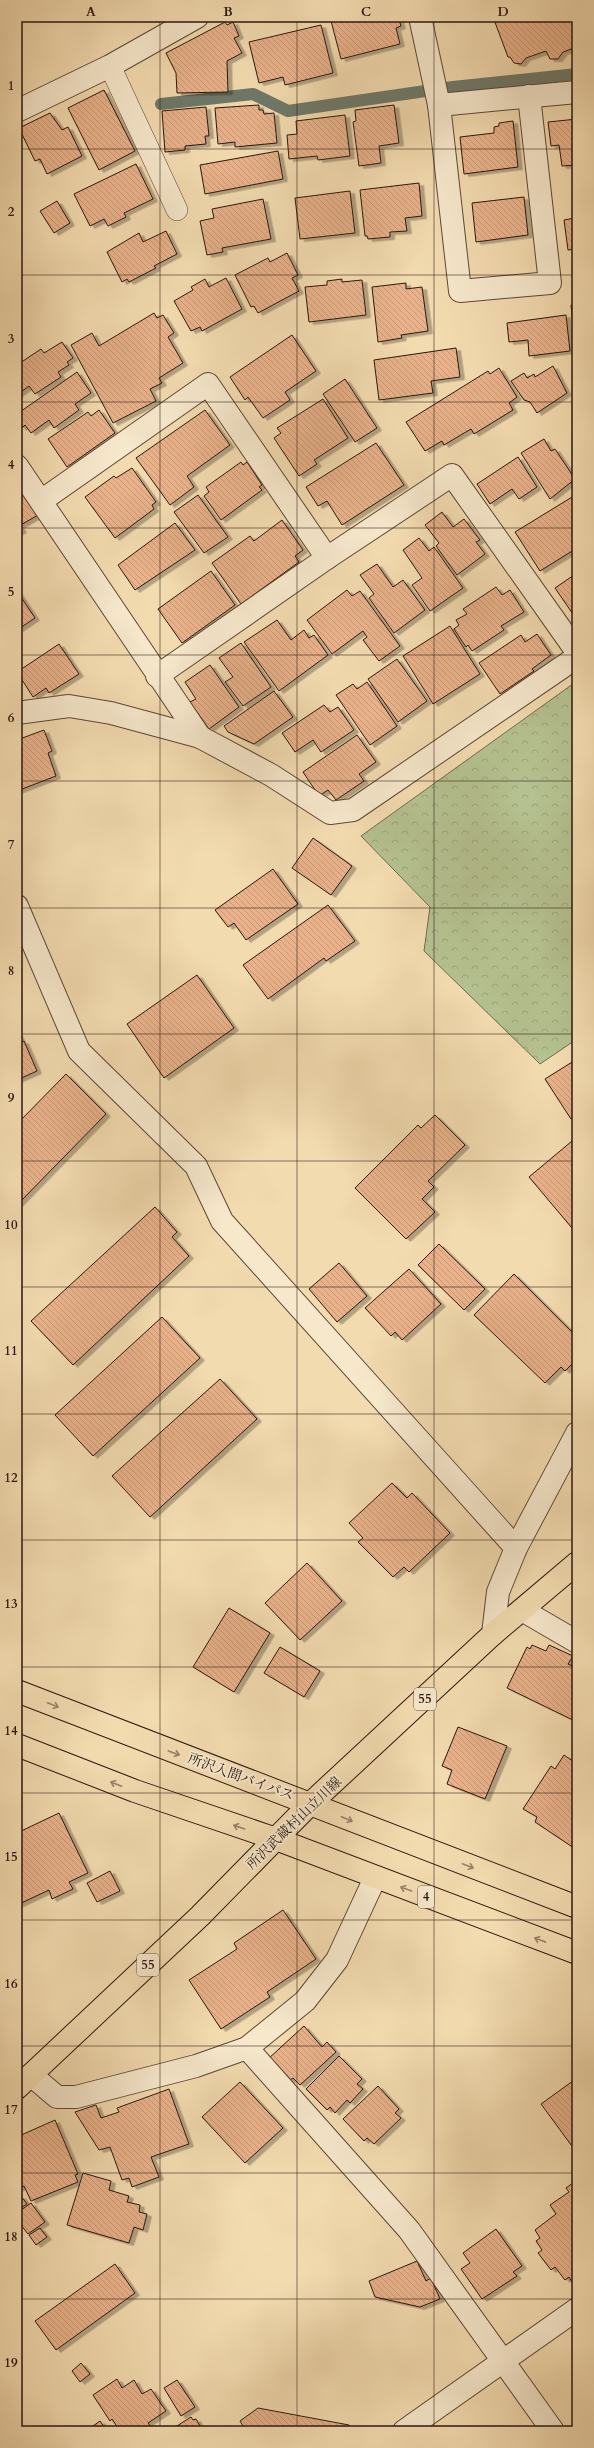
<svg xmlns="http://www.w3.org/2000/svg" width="594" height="2448" viewBox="0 0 594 2448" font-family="Cardo,'Noto Serif JP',serif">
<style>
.forest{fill:url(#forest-crowns);stroke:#706c4f}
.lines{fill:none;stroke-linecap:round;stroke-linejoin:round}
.stream{stroke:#6e796a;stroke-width:12}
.building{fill:url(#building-back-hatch);stroke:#2a160e;filter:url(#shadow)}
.lane-casing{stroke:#5c4736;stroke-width:22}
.street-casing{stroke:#5c4736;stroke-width:24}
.primary-casing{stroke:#2a160e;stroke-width:24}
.lane{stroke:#f7e8cc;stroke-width:21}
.street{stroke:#f7e8cc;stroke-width:22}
.primary{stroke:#f3dbb0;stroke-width:22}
.oneway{stroke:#998267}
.grid{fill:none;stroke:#2a160e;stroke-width:1;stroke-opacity:0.55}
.labels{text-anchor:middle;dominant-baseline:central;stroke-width:4;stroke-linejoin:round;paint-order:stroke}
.shield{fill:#f7e8cc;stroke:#685547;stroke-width:1}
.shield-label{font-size:13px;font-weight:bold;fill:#2a160e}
.street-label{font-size:14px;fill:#2a160e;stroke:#f7e8cc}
.neatline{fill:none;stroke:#2a160e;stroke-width:1.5}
.grid-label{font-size:13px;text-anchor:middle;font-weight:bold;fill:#2a160e}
</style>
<defs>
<pattern id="forest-crowns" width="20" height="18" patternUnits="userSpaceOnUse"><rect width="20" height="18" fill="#b5c190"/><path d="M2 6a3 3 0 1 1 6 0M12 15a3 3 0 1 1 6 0" fill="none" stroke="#9ca57b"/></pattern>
<pattern id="building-back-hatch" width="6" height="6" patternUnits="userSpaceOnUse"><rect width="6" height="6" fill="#e9b28b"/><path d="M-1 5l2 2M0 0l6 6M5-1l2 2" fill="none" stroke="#c89877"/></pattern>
<filter id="shadow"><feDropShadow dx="4.5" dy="2.5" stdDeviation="0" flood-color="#0004"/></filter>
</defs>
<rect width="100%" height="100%" fill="#f3dbb0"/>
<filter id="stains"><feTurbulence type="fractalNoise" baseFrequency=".005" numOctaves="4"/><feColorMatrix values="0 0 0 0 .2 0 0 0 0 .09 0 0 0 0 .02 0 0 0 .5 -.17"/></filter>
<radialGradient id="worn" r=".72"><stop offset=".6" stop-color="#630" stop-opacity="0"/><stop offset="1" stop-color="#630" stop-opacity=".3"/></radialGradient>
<polygon class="forest" points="577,681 577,1039 540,1064 424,951 430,907 361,836"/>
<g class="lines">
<polyline class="stream" points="161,104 253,94 288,111 453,87 577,74"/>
</g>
<g class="building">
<polygon points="330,17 398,17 401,26 396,28 400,44 341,59"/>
<polygon points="493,17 577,17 577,47 563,52 558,59 550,59 546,51 526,58 521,64 514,63 510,57 508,57"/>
<polygon points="225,22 227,25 233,22 239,36 234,38 242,53 227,61 228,92 177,93 176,73 166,53"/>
<polygon points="321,25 333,73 285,85 283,77 259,83 249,42"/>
<polygon points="104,90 135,151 99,170 68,108"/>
<polygon points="259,105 259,110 263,110 264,114 274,113 277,143 235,147 235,142 218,144 215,108"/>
<polygon points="394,105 399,143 379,146 381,163 359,166 353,122 356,121 355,110"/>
<polygon points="206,107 209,136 205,136 206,144 185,146 185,150 165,152 162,111"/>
<polygon points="50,113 62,130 68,127 82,156 47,174 40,159 35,161 19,128"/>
<polygon points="345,115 350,156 318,160 317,156 289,159 287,135 297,134 296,121"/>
<polygon points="577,119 577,165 562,166 559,145 551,146 548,122"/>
<polygon points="513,121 518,167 464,174 460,137 494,133 494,127 499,126 499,123"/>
<polygon points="278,151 283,179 205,194 200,165"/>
<polygon points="136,164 153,199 124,213 126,217 108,226 104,219 90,226 74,194"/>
<polygon points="419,183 422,216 405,218 407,231 390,232 390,237 368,239 367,236 365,236 360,190"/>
<polygon points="350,191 355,233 300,239 295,198"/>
<polygon points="524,197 528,235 476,242 472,203"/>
<polygon points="263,199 271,239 222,248 223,252 207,255 200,221 214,218 212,209"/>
<polygon points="57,201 70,223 54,233 40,211"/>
<polygon points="577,204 577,249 568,250 564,220 575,218 574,205"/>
<polygon points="166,231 177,254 154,266 156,268 129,282 127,279 122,282 107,252 139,233 143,242"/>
<polygon points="287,253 298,275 292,278 299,291 258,313 254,306 251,307 235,275 268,258 270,262"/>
<polygon points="226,278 242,309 202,331 200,327 191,331 174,301 193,290 191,287 205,279 209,287"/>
<polygon points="342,279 342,282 362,280 366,315 309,322 305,287 327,285 327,281"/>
<polygon points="406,283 406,289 422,287 428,331 401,335 402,338 378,342 372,287"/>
<polygon points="577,304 577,345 575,346 571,305"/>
<polygon points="154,313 157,318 163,315 174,333 168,337 183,363 159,378 162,383 150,389 156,401 113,423 71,345 92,333 99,346"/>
<polygon points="566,315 570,351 529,356 528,340 509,342 507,323"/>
<polygon points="292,335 316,371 285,392 290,400 263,418 248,397 245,400 230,377"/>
<polygon points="62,342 73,358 67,362 69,365 58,372 61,377 35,394 29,386 17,395 17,365 41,349 44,353"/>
<polygon points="456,348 460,377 431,381 433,393 379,400 374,360"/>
<polygon points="553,366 567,393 537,413 530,402 524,400 511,381 524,373 527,378 534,374 535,377"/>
<polygon points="499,368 517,397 509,403 513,410 474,434 471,429 444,445 442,441 425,451 406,422 488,371 490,374"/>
<polygon points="77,372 91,393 75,404 79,410 54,428 49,420 31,433 25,425 22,428 17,421 17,414"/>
<polygon points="345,379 377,428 355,442 323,394"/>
<polygon points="323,399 348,438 314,460 317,464 299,476 274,438 281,433 277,428"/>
<polygon points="99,410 115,433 67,467 48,439 88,412 91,416"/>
<polygon points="205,410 230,445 187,476 194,487 170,505 136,458"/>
<polygon points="544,439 551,451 555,449 575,479 550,499 521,453"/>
<polygon points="376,443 404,485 342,525 327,501 318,506 306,487"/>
<polygon points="518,457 537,487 519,499 512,489 490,504 477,484"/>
<polygon points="241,462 243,465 247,462 262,485 259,487 262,490 221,520 204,496 209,492 206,487"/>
<polygon points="132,468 156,502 152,505 154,509 115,538 85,497 114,476 116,478"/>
<polygon points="23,491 38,515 19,526 22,530 17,533 17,495"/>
<polygon points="577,494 577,548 540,571 515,532"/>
<polygon points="198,495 228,537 204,553 174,512"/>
<polygon points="442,512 453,527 464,519 480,540 476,542 485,554 457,575 436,546 439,543 425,525"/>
<polygon points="282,520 303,550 295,556 299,562 241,604 212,563 250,536 254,541"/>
<polygon points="175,523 195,550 135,590 118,565"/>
<polygon points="419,538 429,551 434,547 463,588 430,611 412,585 422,578 403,550"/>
<polygon points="377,564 393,587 403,580 425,610 394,633 369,598 374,594 360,575"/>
<polygon points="211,571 235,605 182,643 158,609"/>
<polygon points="577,573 577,620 555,588"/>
<polygon points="496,587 502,595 510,590 524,612 501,626 504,630 472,651 468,645 466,647 454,629 459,625 456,620 467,614 463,609"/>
<polygon points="347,590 352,596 360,591 400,646 379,661 363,640 367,637 363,631 332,654 307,620"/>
<polygon points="17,591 35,618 17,630"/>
<polygon points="277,620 291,640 304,630 309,638 314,635 328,655 279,691 244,642"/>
<polygon points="450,626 480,674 433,704 403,656"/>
<polygon points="537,634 551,655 532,669 534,671 500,694 479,663 521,635 525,642"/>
<polygon points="241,643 271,687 243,706 225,682 233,677 219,658"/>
<polygon points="59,644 79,674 49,693 46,688 33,697 17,672"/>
<polygon points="397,659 427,701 398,722 368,679"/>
<polygon points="210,665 239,707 209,729 190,702 196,699 185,682"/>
<polygon points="367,682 397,726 370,745 336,695 353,684 357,689"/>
<polygon points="274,691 293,717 254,744 228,732 224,726"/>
<polygon points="324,705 330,712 338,707 354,730 321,752 313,740 295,752 282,733"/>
<polygon points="44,730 52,751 48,753 56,776 17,791 17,740"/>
<polygon points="357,735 376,762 359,774 364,781 336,800 328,790 319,796 303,772"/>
<polygon points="313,838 352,866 331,895 292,868"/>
<polygon points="273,869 298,904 246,940 234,923 228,927 215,910"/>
<polygon points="328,905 355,941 326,961 324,958 268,999 243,965"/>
<polygon points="197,975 234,1028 164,1078 127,1024"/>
<polygon points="17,1032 22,1042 24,1041 37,1071 17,1080"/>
<polygon points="577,1059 577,1115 571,1119 545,1079"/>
<polygon points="66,1074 106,1114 17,1205 17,1124"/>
<polygon points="435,1115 465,1145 428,1181 434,1187 422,1199 435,1212 406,1239 355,1188 418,1125 421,1128"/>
<polygon points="572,1141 577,1147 577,1234 529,1177"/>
<polygon points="155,1207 177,1232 172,1237 189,1256 73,1365 31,1321"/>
<polygon points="439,1244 485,1289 464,1310 418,1265"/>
<polygon points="339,1263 367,1296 337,1322 309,1289"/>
<polygon points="409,1269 441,1304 402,1340 395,1332 391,1336 365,1308"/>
<polygon points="514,1274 577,1337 577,1359 565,1371 561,1367 545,1383 474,1315"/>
<polygon points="162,1317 200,1358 93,1456 55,1415"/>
<polygon points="220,1379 257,1419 150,1517 112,1476"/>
<polygon points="392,1483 407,1498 412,1493 450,1533 409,1572 404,1567 393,1577 358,1542 363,1538 349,1523"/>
<polygon points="307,1563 342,1601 300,1640 265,1603"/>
<polygon points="229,1608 270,1633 234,1692 193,1667"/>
<polygon points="532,1645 546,1651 549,1645 573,1656 568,1664 577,1668 577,1722 507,1688 527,1647 530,1649"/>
<polygon points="280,1647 320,1671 304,1697 264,1673"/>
<polygon points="458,1727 507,1746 485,1799 447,1784 452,1770 442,1766"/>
<polygon points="564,1755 577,1764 577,1850 535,1822 537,1817 523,1809 551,1766 555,1769"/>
<polygon points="59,1813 88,1873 69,1882 73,1889 52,1899 49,1890 17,1905 17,1833"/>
<polygon points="110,1871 120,1891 97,1902 87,1883"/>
<polygon points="283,1910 316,1959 267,1992 270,1997 221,2029 189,1980 237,1949 234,1943"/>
<polygon points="304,2026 322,2047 327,2042 336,2052 300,2085 293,2078 289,2081 268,2059"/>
<polygon points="339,2056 362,2079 357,2084 363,2089 350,2103 347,2100 335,2113 330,2107 327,2110 306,2089"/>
<polygon points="577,2078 577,2153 541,2104"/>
<polygon points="240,2082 283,2128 245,2163 202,2117"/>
<polygon points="378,2086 399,2109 395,2113 401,2118 374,2144 367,2138 364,2141 343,2119"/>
<polygon points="169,2089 189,2144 151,2157 159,2177 132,2187 129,2178 122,2180 110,2147 99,2150 75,2112 96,2105 101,2118 119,2112 117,2108"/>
<polygon points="55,2120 78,2174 75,2175 78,2182 31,2201 24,2186 17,2189 17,2140 20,2138 19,2136"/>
<polygon points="83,2173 111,2181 109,2190 129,2196 127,2202 140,2205 139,2212 147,2214 143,2230 134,2227 129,2243 67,2225"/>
<polygon points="577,2180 577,2278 572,2282 569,2277 565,2280 555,2267 551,2270 538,2253 542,2250 536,2241 540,2238 535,2230 556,2214 550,2205 569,2192 566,2188"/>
<polygon points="21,2196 27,2204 17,2210 17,2199"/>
<polygon points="31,2203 45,2222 28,2234 17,2220 17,2213"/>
<polygon points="40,2228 47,2237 36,2245 29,2235"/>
<polygon points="496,2229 522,2266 513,2272 517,2276 482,2299 461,2269 470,2263 463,2253"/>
<polygon points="417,2261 426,2281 431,2278 440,2299 420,2307 375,2297 369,2281"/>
<polygon points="115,2264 135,2293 56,2350 35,2321"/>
<polygon points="81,2363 90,2374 80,2382 72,2371"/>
<polygon points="117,2379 122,2388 134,2380 142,2394 151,2389 166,2411 148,2423 151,2427 145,2431 120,2431 112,2419 110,2421 93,2395"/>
<polygon points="177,2380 195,2407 181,2416 164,2388"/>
<polygon points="258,2408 349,2425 353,2431 246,2431 240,2421"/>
<polygon points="191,2417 193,2420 196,2419 203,2431 169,2431"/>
<polygon points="100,2421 107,2431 86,2431"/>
</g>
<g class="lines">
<defs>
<polyline id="lane" points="110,66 177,210"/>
<g id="street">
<polyline points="420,17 439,105 577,92"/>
<polyline points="439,105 460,291 550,283 529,96"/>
<polyline points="17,111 110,66 197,17"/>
<polyline points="17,466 200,737"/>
<polyline points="41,501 208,384 327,558"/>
<polyline points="157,676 327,558 452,475 577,652"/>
<polyline points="17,713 69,706 111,713 200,737 271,775 330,813 353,810 577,657"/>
<polyline points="17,906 79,1051 196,1166 222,1221 516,1548"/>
<polyline points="522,1610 577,1642"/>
<polyline points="493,1634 498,1592 516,1548 577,1433"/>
<polyline points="247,2048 409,2230 553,2431"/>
<polyline points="31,2075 57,2097 76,2097 196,2066 247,2048 305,2001 337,1960 375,1878"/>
<polyline points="404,2431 577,2309"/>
</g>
<g id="primary">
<polyline points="17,1691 577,1907"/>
<polyline points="17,1745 135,1791 276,1839 577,1953"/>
<polyline points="17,2088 200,1916 311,1803 493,1634 577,1563"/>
</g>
</defs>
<use href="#lane" class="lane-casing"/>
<use href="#street" class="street-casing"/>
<use href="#primary" class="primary-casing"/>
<use href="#lane" class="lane"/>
<use href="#street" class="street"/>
<use href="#primary" class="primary"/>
</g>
<defs><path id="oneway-shaft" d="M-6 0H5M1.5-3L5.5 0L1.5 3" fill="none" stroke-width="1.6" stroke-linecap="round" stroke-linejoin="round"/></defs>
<g class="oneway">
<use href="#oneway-shaft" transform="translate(53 1705) rotate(22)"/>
<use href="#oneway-shaft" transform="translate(174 1753) rotate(20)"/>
<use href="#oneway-shaft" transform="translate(116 1784) rotate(-159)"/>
<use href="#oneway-shaft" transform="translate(347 1819) rotate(23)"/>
<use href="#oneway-shaft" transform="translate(239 1827) rotate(-161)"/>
<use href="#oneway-shaft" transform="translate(468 1866) rotate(21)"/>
<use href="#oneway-shaft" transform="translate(406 1889) rotate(-160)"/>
<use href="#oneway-shaft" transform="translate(540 1940) rotate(-160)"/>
</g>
<path class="grid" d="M160,17v2414M297,17v2414M434,17v2414M17,149h560M17,275h560M17,402h560M17,528h560M17,655h560M17,781h560M17,908h560M17,1034h560M17,1161h560M17,1287h560M17,1414h560M17,1540h560M17,1667h560M17,1793h560M17,1920h560M17,2046h560M17,2173h560M17,2299h560"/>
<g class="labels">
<g class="shield">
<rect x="414" y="1688" width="22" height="22" rx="3"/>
<rect x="418" y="1886" width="16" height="22" rx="3"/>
<rect x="137" y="1954" width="22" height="22" rx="3"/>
</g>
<g class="shield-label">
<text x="425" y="1699">55</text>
<text x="426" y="1897">4</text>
<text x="148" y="1965">55</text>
</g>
<g class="street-label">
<text transform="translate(241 1777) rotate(20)">所沢入間バイパス</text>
<text transform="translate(294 1823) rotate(-44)">所沢武蔵村山立川線</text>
</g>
</g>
<rect width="594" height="2448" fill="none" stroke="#f3dbb0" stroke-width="44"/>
<rect x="22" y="22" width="550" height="2404" class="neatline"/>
<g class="grid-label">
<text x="91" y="16">A</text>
<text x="228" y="16">B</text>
<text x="366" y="16">C</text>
<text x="503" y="16">D</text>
<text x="11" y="90">1</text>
<text x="11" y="216">2</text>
<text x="11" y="343">3</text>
<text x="11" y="469">4</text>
<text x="11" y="596">5</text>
<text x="11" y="722">6</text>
<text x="11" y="849">7</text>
<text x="11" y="975">8</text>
<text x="11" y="1102">9</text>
<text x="11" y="1229">10</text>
<text x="11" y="1355">11</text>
<text x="11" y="1482">12</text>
<text x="11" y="1608">13</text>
<text x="11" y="1735">14</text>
<text x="11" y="1861">15</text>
<text x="11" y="1988">16</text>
<text x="11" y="2114">17</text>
<text x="11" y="2241">18</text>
<text x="11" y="2367">19</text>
</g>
<rect width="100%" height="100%" filter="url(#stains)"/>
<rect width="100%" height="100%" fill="url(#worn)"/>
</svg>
